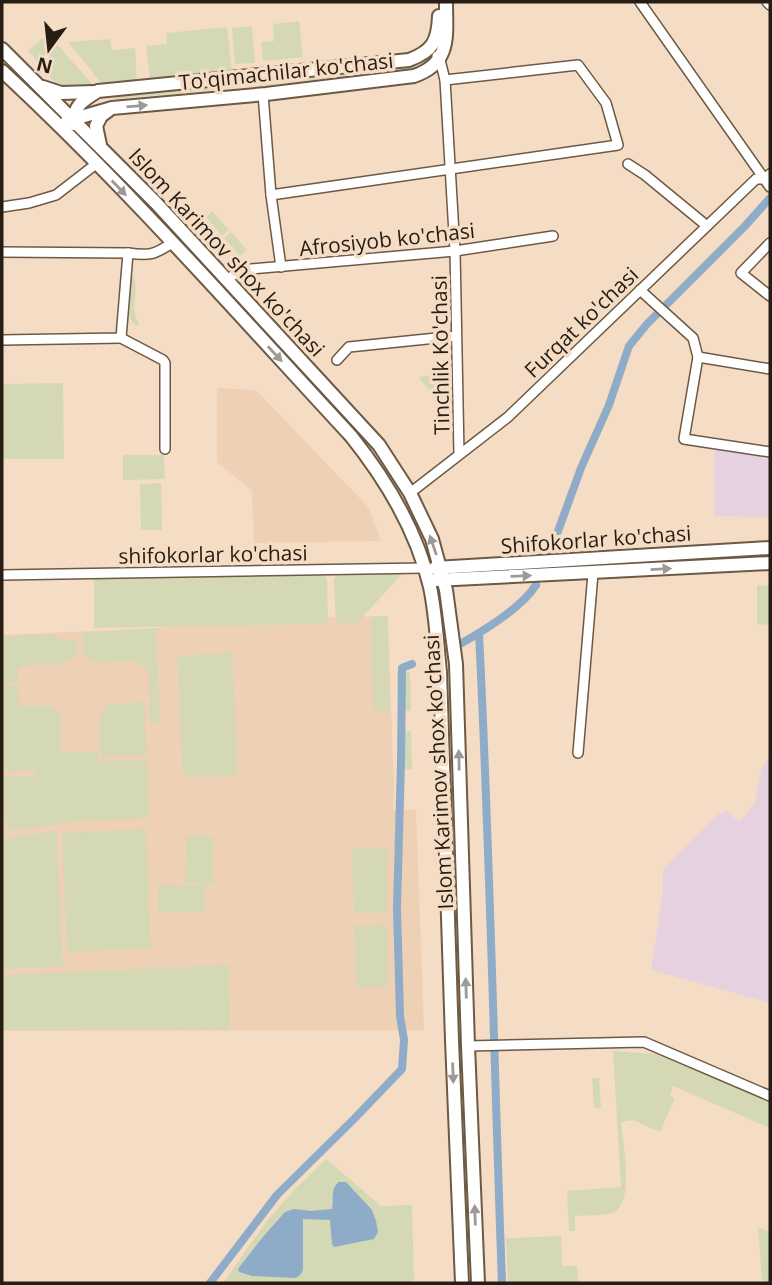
<svg xmlns="http://www.w3.org/2000/svg" width="772" height="1285" viewBox="0 0 772 1285" font-family="'Open Sans',sans-serif">
<style>
.built{fill:#eed0b4}
.medical{fill:#e5d1e0}
.green{fill:#d4d8b5}
.water{fill:#8eacc7}
.lines{fill:none;stroke-linecap:round;stroke-linejoin:round}
.canal{stroke:#8eacc7;stroke-width:8}
.minor-casing{stroke:#6d5944;stroke-width:12}
.major-casing{stroke:#6d5944;stroke-width:16}
.minor{stroke:#fff;stroke-width:9}
.major{stroke:#fff;stroke-width:12}
.oneway{fill:#9d9995}
.labels{text-anchor:middle;dominant-baseline:central;stroke-width:7;stroke-linejoin:round;paint-order:stroke}
.street-label{font-size:21px;fill:#261d14;stroke:#f5ddc5}
</style>
<rect width="100%" height="100%" fill="#f5ddc5"/>
<g class="built">
<polygon points="217,388 256,390 369,508 381,541 254,543 252,491 217,462"/>
<polygon points="388,616 394,789 393,810 416,810 424,1030 2,1031 2,635 156,628 256,619"/>
</g>
<g class="medical">
<polygon points="714,448 770,455 770,517 715,516"/>
<polygon points="770,757 770,1003 651,970 663,891 663,869 717,815 727,811 739,822 755,803 761,769"/>
</g>
<g class="green">
<polygon points="299,21 303,57 263,61 261,42 274,41 273,24"/>
<polygon points="252,26 255,63 235,64 232,28"/>
<polygon points="227,27 232,72 150,80 146,46 167,44 166,33"/>
<polygon points="48,34 92,84 57,86 28,50"/>
<polygon points="110,39 112,50 135,48 137,80 101,83 68,42"/>
<polygon points="419,66 419,69 263,85 262,82"/>
<polygon points="252,83 253,86 116,99 116,95"/>
<polygon points="212,211 229,230 222,236 206,217"/>
<polygon points="231,232 247,250 240,256 224,238"/>
<path d="M131,272c11,15 -3,36 8,51l-3,3 -7,-9z"/>
<polygon points="438,374 440,389 429,390 418,377"/>
<polygon points="63,383 64,459 2,459 2,384"/>
<polygon points="123,455 164,455 165,479 123,480"/>
<polygon points="161,483 162,530 141,530 140,484"/>
<polygon points="402,574 357,623 336,623 334,579 337,575"/>
<polygon points="324,575 327,579 328,620 325,624 94,628 94,579"/>
<polygon points="757,585 770,586 770,625 757,624"/>
<polygon points="387,616 390,711 377,712 373,708 371,617"/>
<polygon points="156,628 160,722 150,723 149,671 136,661 98,663 84,653 83,633"/>
<polygon points="57,634 58,640 76,640 77,654 63,664 18,666 18,682 2,683 2,636"/>
<polygon points="232,653 238,775 183,777 177,656"/>
<polygon points="410,672 411,711 398,711 397,673"/>
<polygon points="2,686 18,686 19,706 51,706 60,715 61,752 98,751 98,761 147,760 149,818 78,821 7,831 3,777 36,776 35,770 3,771"/>
<polygon points="144,702 147,755 101,756 99,718 108,704"/>
<polygon points="411,731 412,769 400,770 399,732"/>
<polygon points="146,829 151,948 67,952 62,833"/>
<polygon points="56,830 63,966 2,969 2,840"/>
<polygon points="186,835 213,836 213,884 185,883"/>
<polygon points="387,848 387,913 354,913 352,849"/>
<polygon points="158,885 205,886 205,913 158,912"/>
<polygon points="387,925 387,987 356,987 354,926"/>
<polygon points="229,965 230,1029 2,1030 2,975"/>
<path d="M613,1051l43,3 114,47v27l-97,-42 -3,10 5,2 -15,34 -27,-12 -12,2c2,20 14,79 -7,90 -8,4 -30,3 -39,4v15h-6l-2,-40 54,-4z"/>
<polygon points="592,1078 599,1078 601,1108 594,1108"/>
<polygon points="326,1159 381,1206 412,1205 414,1283 223,1283 269,1218 294,1190"/>
<polygon points="758,1227 770,1232 770,1283 762,1283"/>
<polygon points="561,1236 562,1266 577,1266 578,1283 508,1283 506,1238"/>
</g>
<path class="water" d="M339,1182h7l26,28 4,11 2,11 -4,7 -40,8 -2,-3 -2,-24 -27,-1v49c-1,5 -2,7 -7,10l-44,-2 -13,-4 -1,-3 3,-4 21,-27 23,-26 9,-3 17,2 21,-2c2,-9 -2,-21 7,-27z"/>
<g class="lines">
<g class="canal">
<polyline points="550,553 581,468 609,405 629,346 647,324 745,226 770,198"/>
<path d="M479,634c11,216 15,433 23,649"/>
<path d="M462,643c23,-13 60,-36 74,-58"/>
<polyline points="210,1283 277,1195 354,1119 402,1069 404,1040 400,1016 397,908 401,762 402,668 412,664"/>
</g>
<defs>
<g id="minor">
<polyline points="640,2 770,187"/>
<polyline points="767,2 770,5"/>
<polyline points="437,56 440,60 445,80 455,251 459,454"/>
<polyline points="263,94 271,195 281,267"/>
<polyline points="628,164 645,175 707,226"/>
<polyline points="271,195 618,145 606,103 578,65 445,80"/>
<polyline points="2,207 29,203 56,195 96,164"/>
<polyline points="770,243 741,273 770,296"/>
<polyline points="2,252 128,253"/>
<polyline points="227,280 240,270 455,251 553,236"/>
<polyline points="640,290 693,338 698,357 684,439 770,452"/>
<polyline points="121,338 163,360 165,363 165,449"/>
<path d="M2,340l119,-2 7,-85c21,3 26,2 44,-10"/>
<polyline points="698,357 770,369"/>
<polyline points="337,360 349,347 456,336"/>
<polyline points="410,493 508,417 756,179 764,179 770,174"/>
<polyline points="2,575 424,568"/>
<polyline points="578,753 593,573"/>
<polyline points="468,1046 644,1042 770,1096"/>
</g>
<g id="major">
<polyline points="2,49 156,203 379,445 410,493 432,539 446,590 456,664 468,1046 478,1283"/>
<path d="M2,71c123,114 235,242 349,365 36,45 66,95 79,151 6,28 7,57 10,85l12,368 10,243"/>
<polyline points="43,87 61,93 94,92"/>
<path d="M67,121l45,-13 154,-14 148,-18c38,-13 32,-41 32,-74"/>
<path d="M74,124c-1,-18 9,-24 24,-33l311,-31c24,-9 29,-19 30,-44"/>
<polyline points="100,145 96,126 101,116 109,110"/>
<polyline points="435,568 770,548"/>
<polyline points="435,580 770,563"/>
</g>
</defs>
<use href="#minor" class="minor-casing"/>
<use href="#major" class="major-casing"/>
<use href="#minor" class="minor"/>
<use href="#major" class="major"/>
</g>
<defs><path id="oneway-solid" d="M-6-.8H1V-3.2L6.5 0L1 3.2V.8H-6Z" transform="scale(1.75)"/></defs>
<g class="oneway">
<use href="#oneway-solid" transform="translate(137 106) rotate(-5)"/>
<use href="#oneway-solid" transform="translate(119 188) rotate(46)"/>
<use href="#oneway-solid" transform="translate(275 354) rotate(47)"/>
<use href="#oneway-solid" transform="translate(433 545) rotate(-109)"/>
<use href="#oneway-solid" transform="translate(661 569) rotate(-3)"/>
<use href="#oneway-solid" transform="translate(521 576) rotate(-2)"/>
<use href="#oneway-solid" transform="translate(459 760) rotate(-91)"/>
<use href="#oneway-solid" transform="translate(466 988) rotate(-92)"/>
<use href="#oneway-solid" transform="translate(453 1073) rotate(88)"/>
<use href="#oneway-solid" transform="translate(475 1215) rotate(-92)"/>
</g>
<g class="labels">
<g class="street-label">
<text transform="translate(286 71) rotate(-6)">To'qimachilar ko'chasi</text>
<text transform="translate(387 239) rotate(-6)">Afrosiyob ko'chasi</text>
<text transform="translate(227 252) rotate(47)">Islom Karimov shox ko'chasi</text>
<text transform="translate(581 322) rotate(-44)">Furqat ko'chasi</text>
<text transform="translate(440 355) rotate(-91)">Tinchlik Ko'chasi</text>
<text transform="translate(596 539) rotate(-4)">Shifokorlar ko'chasi</text>
<text transform="translate(213 554) rotate(-1)">shifokorlar ko'chasi</text>
<text transform="translate(438 772) rotate(-93)">Islom Karimov shox ko'chasi</text>
</g>
</g>
<rect width="772" height="1285" fill="none" stroke="#261d14" stroke-width="7"/>
<g transform="translate(49 49) rotate(195)" stroke="#f5ddc5" stroke-width="5" paint-order="stroke">
<path d="M0-5L12 26L0 18L-12 26Z" fill="#261d14"/>
<text y="-10" font-size="19" font-weight="bold" text-anchor="middle" fill="#261d14">N</text>
</g>
</svg>
